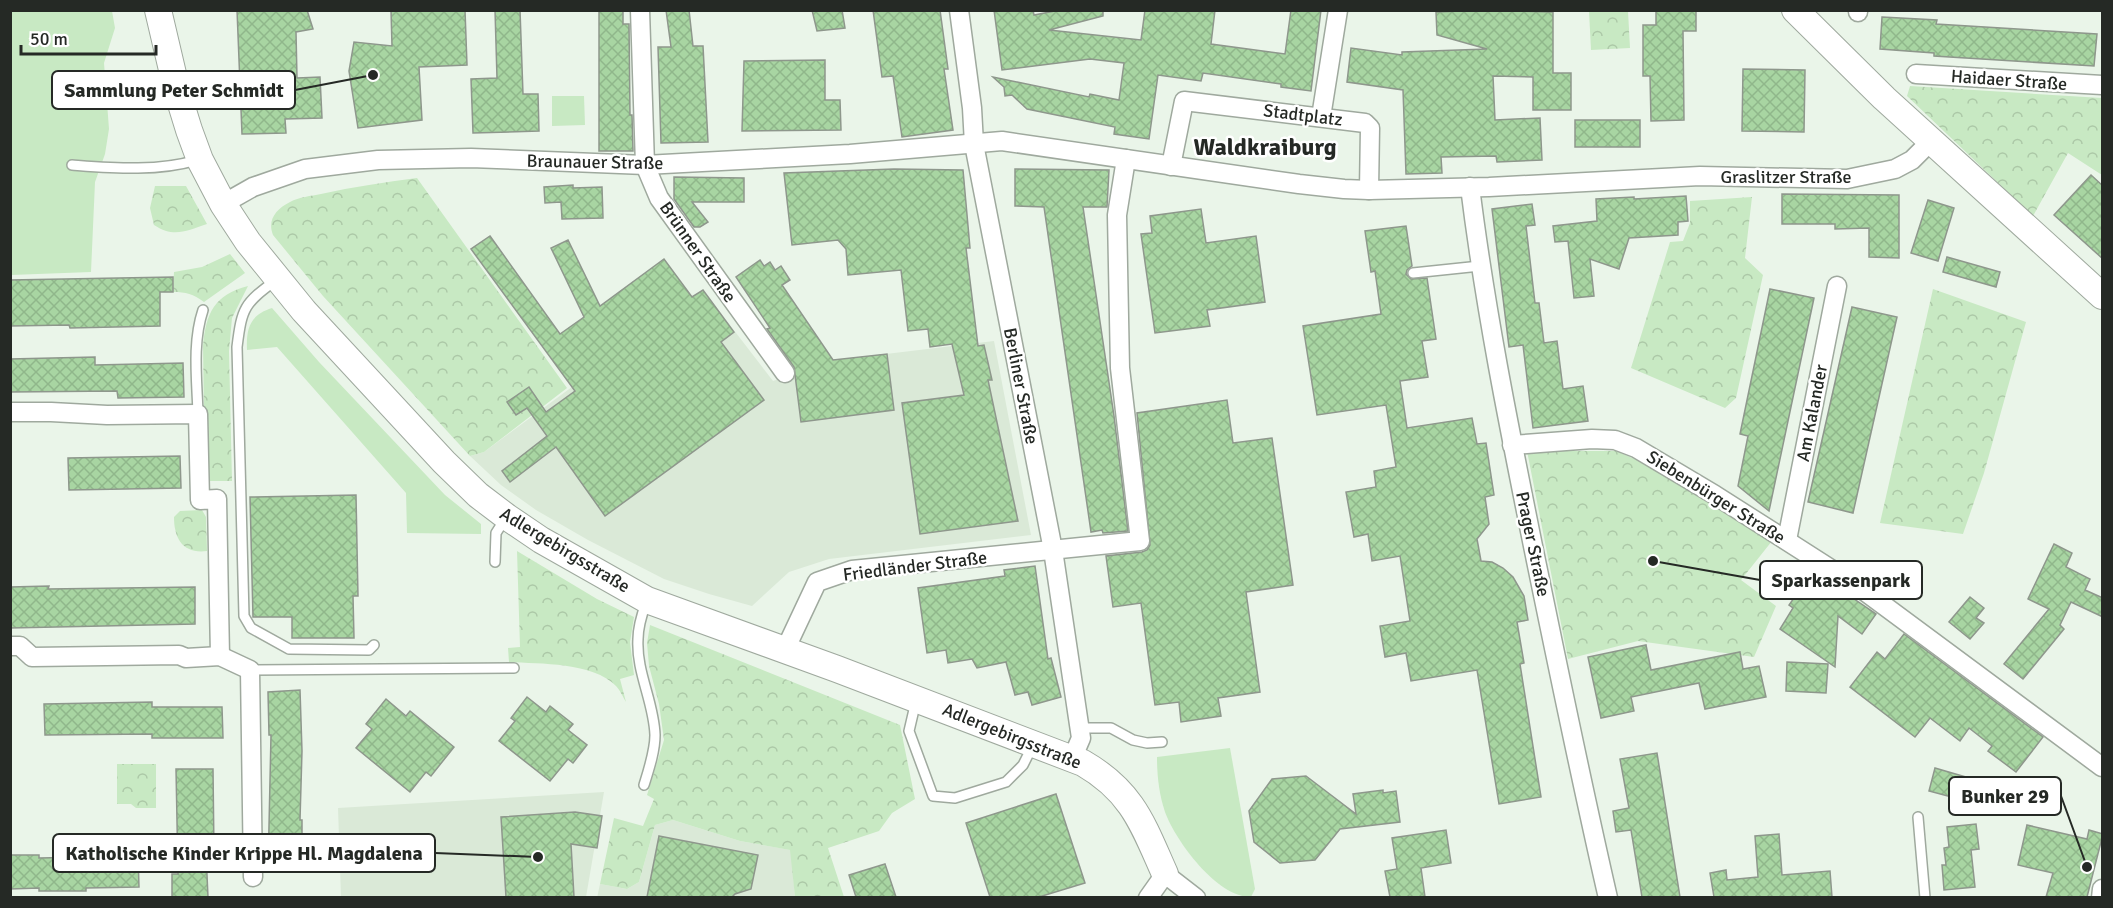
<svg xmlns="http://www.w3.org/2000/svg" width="2113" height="908" viewBox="0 0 2113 908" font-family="Signika,sans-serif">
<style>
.built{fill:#dae9d7}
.grass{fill:#c8e9c3}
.forest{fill:url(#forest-crowns)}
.building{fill:url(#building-cross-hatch);stroke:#8e978c;stroke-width:1.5}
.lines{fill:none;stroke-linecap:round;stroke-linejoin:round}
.lane-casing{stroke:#9fa99e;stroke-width:12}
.street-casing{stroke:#9fa99e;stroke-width:21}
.secondary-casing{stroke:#9fa99e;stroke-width:28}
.lane{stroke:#fff;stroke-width:9}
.street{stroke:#fff;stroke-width:18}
.secondary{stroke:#fff;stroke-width:26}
.labels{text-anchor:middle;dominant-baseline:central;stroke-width:5;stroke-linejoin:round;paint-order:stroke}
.street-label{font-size:18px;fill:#252925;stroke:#fff}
.district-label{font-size:24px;font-weight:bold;fill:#252925;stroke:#fff}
.leader{fill:none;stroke:#252925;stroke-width:2}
.callout-dot{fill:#252925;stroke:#fff;stroke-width:2}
.callout{fill:#fff;stroke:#252925;stroke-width:2}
.callout-label{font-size:20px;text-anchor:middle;font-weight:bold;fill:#252925}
</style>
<defs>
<pattern id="forest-crowns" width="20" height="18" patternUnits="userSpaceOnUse" patternTransform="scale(1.5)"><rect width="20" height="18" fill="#c8e9c3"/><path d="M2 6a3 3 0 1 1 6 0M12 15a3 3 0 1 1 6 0" fill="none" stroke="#acc8a7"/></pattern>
<pattern id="building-cross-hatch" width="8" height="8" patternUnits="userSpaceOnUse" patternTransform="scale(1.5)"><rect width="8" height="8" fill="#a8d5a2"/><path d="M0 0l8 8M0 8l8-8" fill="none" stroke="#90b78b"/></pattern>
</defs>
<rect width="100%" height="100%" fill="#eaf5e9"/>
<g class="built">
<polygon points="703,290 773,381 795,374 811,363 994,341 1031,535 829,559 789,572 752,606 709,594 664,579 588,540 536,510 501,485 470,456 484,452"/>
<polygon points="604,792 586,897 341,897 338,808"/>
<polygon points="673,820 740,841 791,850 795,897 597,898 600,884 627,889 639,882 655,825"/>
</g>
<g class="grass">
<polygon points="10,11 112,11 115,28 104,63 109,129 105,154 95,182 91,272 11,275"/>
<polygon points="552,96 584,96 585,125 552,126"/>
<path d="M272,308l47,54 126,133 36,29v10l-74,-1 -1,-40 -129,-146 -30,3c-1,-22 3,-35 25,-42z"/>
<path d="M1230,748l25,141 -4,8c-33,1 -75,-55 -86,-85 -6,-18 -8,-36 -8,-55z"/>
</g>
<g class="forest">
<polygon points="1589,11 1628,11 1630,48 1591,50"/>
<polygon points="1910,86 2102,98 2102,175 2068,153 2033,216 1907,96"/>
<path d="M417,178l150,210 -83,64 -14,4 -147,-160 -50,-61c-6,-15 3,-26 17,-33 9,-5 21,-6 31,-8 32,-7 64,-12 96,-16z"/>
<path d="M155,186h31l21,38c-21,7 -33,14 -53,1l-4,-17z"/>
<polygon points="1752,197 1745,258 1763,275 1736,398 1725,408 1631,368 1670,242 1683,241 1690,223 1690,201"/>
<path d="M230,254l15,19 -41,29c-11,-8 -18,-10 -31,-10l1,-20 28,-5z"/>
<path d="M248,286l-16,32 -3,33 3,130h-27l-2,-135c3,-33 11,-51 45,-60z"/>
<polygon points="1933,289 2026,322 1984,473 1963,534 1880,523"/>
<polygon points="1527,451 1616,451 1667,473 1772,541 1741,580 1776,606 1754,657 1638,641 1568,659"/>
<path d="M202,510l4,7 1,34c-24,3 -33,-12 -33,-34l6,-6z"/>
<path d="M517,551l80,48 37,18 -4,25 4,33 -14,4 6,23c-3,-5 -6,-12 -10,-16 -23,-24 -76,-22 -107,-24l-1,-14 12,-1z"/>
<polygon points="650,625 900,725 915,799 892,813 879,831 828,848 844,897 795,897 790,850 740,841 673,820 655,825 639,882 627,889 600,884 614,818 643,826 654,799 647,795 664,740 659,704 649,666 647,643"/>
<polygon points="117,764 156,764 156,808 136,808 131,804 117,804"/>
</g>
<g class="building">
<polygon points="237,10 307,10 313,29 296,32 297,78 320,77 322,118 285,119 286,133 242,134"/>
<polygon points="391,10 465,10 467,65 419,67 422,120 358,128 349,71 354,42 392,46"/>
<polygon points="495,10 520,10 523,94 538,94 539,131 473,133 471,79 497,78"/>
<polygon points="599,10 623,10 623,24 629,24 630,115 632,115 633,151 599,151"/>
<polygon points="666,10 689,10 693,46 703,46 708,142 661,143 658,47 671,47"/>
<polygon points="812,10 842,10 845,28 817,31"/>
<polygon points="873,10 940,10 948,69 944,69 953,130 902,137 893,76 882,77"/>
<polygon points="994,10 1033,10 1034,15 1060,10 1103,10 1103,16 1049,30 1141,40 1145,10 1215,10 1211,44 1285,54 1291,10 1321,10 1311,91 1281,87 1281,84 1203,73 1201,81 1158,75 1149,139 1114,134 1115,127 1027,109 1012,95 1005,96 1004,87 993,77 1089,97 1090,94 1119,100 1124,63 1090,59 1002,70"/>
<polygon points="1486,10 1553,12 1553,73 1571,73 1571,110 1533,110 1533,77 1493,76 1495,120 1540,118 1542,160 1497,162 1496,156 1441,157 1442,173 1406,174 1403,90 1347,82 1351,48 1402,55 1402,52 1487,49 1437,35 1436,12"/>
<polygon points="1656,10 1696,10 1696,31 1683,31 1684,120 1651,121 1650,76 1643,76 1643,25 1656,25"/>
<polygon points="1882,17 1937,20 1936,24 2097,34 2094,66 1934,56 1934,53 1880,49"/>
<polygon points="825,60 825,100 840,100 841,130 742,131 744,61"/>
<polygon points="1743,69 1805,70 1804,132 1742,131"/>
<rect x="1575" y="120" width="65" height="27"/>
<polygon points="894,169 963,170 970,248 966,248 978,346 984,345 992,380 988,380 1018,521 920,534 902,403 964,395 952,344 930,347 928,329 908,331 901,270 848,275 846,249 838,240 792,245 784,173"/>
<polygon points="1015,169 1109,170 1107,207 1083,207 1114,416 1128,531 1103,533 1102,530 1091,532 1044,207 1015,206"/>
<polygon points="2091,175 2103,186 2103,259 2054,215"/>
<polygon points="674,177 744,178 744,202 692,202 708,222 700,227 694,227 674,199"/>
<polygon points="573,185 573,188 602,187 603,218 562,219 561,202 545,203 544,187"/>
<polygon points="1782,194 1899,195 1899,258 1869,257 1869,228 1835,229 1835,224 1782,224"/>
<polygon points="1686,196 1688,221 1678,222 1678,235 1629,238 1619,269 1590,259 1594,296 1574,298 1568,241 1555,242 1553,226 1597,221 1596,199 1634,197 1634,199"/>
<polygon points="1928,200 1954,208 1938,261 1911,253"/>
<polygon points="1532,204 1535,225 1526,226 1535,303 1539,303 1544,343 1557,341 1563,389 1583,386 1588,421 1533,428 1523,345 1509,347 1492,209"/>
<polygon points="1201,209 1206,243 1256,236 1265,302 1207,310 1210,326 1155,333 1141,234 1152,233 1150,216"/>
<polygon points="1406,226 1412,266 1407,270 1406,274 1411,279 1427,278 1436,339 1422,341 1428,377 1400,381 1407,428 1472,418 1477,444 1486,443 1494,495 1485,497 1489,524 1477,539 1481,561 1492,562 1503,568 1513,577 1524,596 1528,620 1517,622 1524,663 1520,664 1541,797 1499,804 1477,670 1411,681 1406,653 1385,657 1380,626 1410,621 1400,556 1372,561 1368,534 1354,537 1346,492 1376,487 1374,471 1396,467 1386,405 1317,415 1303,326 1381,314 1375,271 1371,272 1365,231"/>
<polygon points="490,236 560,334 584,317 551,248 568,240 600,306 664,259 692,297 703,290 734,332 721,342 764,400 605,516 556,447 510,482 502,471 547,436 527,408 516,415 507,402 529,387 546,412 575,391 471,249"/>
<polygon points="1947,257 2000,272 1996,287 1943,272"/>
<polygon points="760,260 764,266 770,262 775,270 781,266 790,280 782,285 833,360 887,354 894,410 801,422 794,367 767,329 770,328 736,277"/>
<polygon points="173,277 173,292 160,292 160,326 70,328 69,325 10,326 10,280"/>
<polygon points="1770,289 1814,298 1769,511 1738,486 1748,436 1740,434"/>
<polygon points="1852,307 1897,317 1853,513 1808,502"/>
<polygon points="95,357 95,365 183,363 184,397 118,398 117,391 10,392 10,359"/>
<polygon points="1227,400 1233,443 1272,438 1293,585 1246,592 1260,692 1218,698 1221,716 1181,722 1179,702 1155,705 1141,603 1113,607 1106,556 1142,552 1147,550 1150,545 1137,413"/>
<polygon points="180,456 181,488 69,490 68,458"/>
<polygon points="356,495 358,596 353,596 354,638 292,638 292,617 253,617 250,497"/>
<polygon points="2054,544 2072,553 2066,567 2090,579 2085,590 2103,598 2103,617 2071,602 2060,625 2064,629 2023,679 2004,664 2049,609 2028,599"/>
<polygon points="1035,566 1048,659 1051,658 1061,697 1032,705 1028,692 1015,695 1006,662 977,668 972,659 948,663 946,650 927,653 918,588 1005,576 1004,570"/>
<polygon points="1813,571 1876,614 1862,634 1838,616 1835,667 1780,629 1793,608 1789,605"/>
<polygon points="49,586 48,589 195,587 195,624 10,628 10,587"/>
<polygon points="1970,597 1984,608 1976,618 1984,623 1970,639 1949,622"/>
<polygon points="1904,634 2043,737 2016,772 1988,751 1992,746 1969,728 1960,741 1930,718 1915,737 1850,687 1877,652 1885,659"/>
<polygon points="1646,645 1651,670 1740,652 1743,669 1759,666 1766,697 1705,709 1699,683 1631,697 1634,711 1601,718 1588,657"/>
<polygon points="1787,662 1828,664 1826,693 1786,691"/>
<polygon points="300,690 302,751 300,820 302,820 302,845 309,845 309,872 268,872 271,735 269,735 268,692"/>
<polygon points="527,697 546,712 550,706 573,724 568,730 587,745 573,763 568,759 550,781 499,741 515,721 511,718"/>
<polygon points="386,699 406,716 410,711 454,747 431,776 426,772 410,792 356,748 372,729 366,724"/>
<polygon points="152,702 152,707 222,707 223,738 152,738 152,734 45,735 44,704"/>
<polygon points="1657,753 1680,897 1642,897 1631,830 1616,832 1613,811 1629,808 1620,759"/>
<polygon points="1935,768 1983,782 1984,778 2014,786 2008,809 1974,799 1974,803 1929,791"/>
<polygon points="176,769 213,769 214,853 206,853 208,897 172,897 172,874 178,874"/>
<polygon points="1306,776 1356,814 1353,794 1383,790 1383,793 1396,791 1400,822 1340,829 1315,860 1280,863 1254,842 1249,811 1272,779"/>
<polygon points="1056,794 1085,883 1039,897 990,897 966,823"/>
<polygon points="575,812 602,816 597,848 571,844 574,897 506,897 501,817"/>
<polygon points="1976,824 1979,849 1971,850 1975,887 1944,890 1942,865 1946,865 1944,848 1949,847 1947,827"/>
<polygon points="2027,825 2087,839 2089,830 2103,834 2087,897 2046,897 2053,873 2018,865"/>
<polygon points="1446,830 1451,863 1421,868 1425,897 1390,897 1385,871 1397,869 1392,838"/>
<polygon points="1779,834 1782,875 1830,871 1832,897 1714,897 1710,873 1726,870 1727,880 1758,877 1755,836"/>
<polygon points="659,836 758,855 751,889 735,894 732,897 647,897"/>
<polygon points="86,854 138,854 139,887 86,888 86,891 39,891 39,888 10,889 10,855 39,855 39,858 86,857"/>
<polygon points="885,864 896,897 856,897 849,875"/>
</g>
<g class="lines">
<defs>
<g id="lane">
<path d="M72,165c41,3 85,7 125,-5"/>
<polyline points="1413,273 1480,266"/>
<path d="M276,280c-32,24 -34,27 -39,67l7,269 7,12 38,21 80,1 5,-5"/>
<path d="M198,414c-1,-34 -6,-71 5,-104"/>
<polyline points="495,562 496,533 505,519"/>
<polyline points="250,670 514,668"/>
<polyline points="916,701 909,731 933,796 955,798 1006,782 1023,765 1032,747"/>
<polyline points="1080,728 1111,728 1133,740 1147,743 1162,742"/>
<path d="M644,785c5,-16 11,-34 11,-50 -1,-33 -19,-63 -17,-96 0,-12 4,-25 8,-36"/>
<polyline points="1918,817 1925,898"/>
</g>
<g id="street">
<polyline points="640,10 645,165 659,198 785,373"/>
<polyline points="959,10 972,108 974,144 1053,550 1081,738 1072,759"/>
<polyline points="1858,10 1858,12"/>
<polyline points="1916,74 2102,85"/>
<polyline points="1321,117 1338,10"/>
<polyline points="1171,166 1184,101 1365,123 1370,128 1369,190"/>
<path d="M1470,187c15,121 39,240 63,359 24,117 48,235 75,352"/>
<polyline points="223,204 253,187 305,169 378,160 471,158 645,165 850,154 1002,141 1299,184 1344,189 1369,190 1489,187 1700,176 1847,179 1895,169 1912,160 1931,141"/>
<polyline points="10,412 51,412 107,415 198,414 200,500 217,499 220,656"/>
<polyline points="1512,445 1592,439 1615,440 1636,448 1715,495 1859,587 2102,767"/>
<polyline points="1787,540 1837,286"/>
<polyline points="10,646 20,646 32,657 179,655 186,658 220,656 250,670 253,877"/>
<polyline points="785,650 817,582 852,570 1140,541 1120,368 1117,215 1126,159"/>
<polyline points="1148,898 1165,874 1196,898"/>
<polyline points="2101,898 2102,889"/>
</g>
<g id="secondary">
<path d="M158,10l19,81 12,39 11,30 23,44 25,38 56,69 140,151 34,33 29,22 34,23 106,60 190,69 246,94c50,29 60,62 82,111"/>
<polyline points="1795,10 1884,98 2102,296"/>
</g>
</defs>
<use href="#lane" class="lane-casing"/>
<use href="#street" class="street-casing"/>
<use href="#secondary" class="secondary-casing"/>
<use href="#lane" class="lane"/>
<use href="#street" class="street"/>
<use href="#secondary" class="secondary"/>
</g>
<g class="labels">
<g class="street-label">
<text transform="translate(2009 80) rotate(4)">Haidaer Straße</text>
<text transform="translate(1303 115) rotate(7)">Stadtplatz</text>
<text transform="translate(595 162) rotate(1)">Braunauer Straße</text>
<text x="1786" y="177">Graslitzer Straße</text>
<text transform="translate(698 252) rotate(55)">Brünner Straße</text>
<text transform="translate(1021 386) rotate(79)">Berliner Straße</text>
<text transform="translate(1812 413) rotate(-79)">Am Kalander</text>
<text transform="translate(1716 497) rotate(32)">Siebenbürger Straße</text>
<text transform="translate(1533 544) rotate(78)">Prager Straße</text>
<text transform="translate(565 550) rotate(31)">Adlergebirgsstraße</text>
<text transform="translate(915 566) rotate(-7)">Friedländer Straße</text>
<text transform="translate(1012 736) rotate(22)">Adlergebirgsstraße</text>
</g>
<g class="district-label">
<text x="1265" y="147">Waldkraiburg</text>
</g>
</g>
<path class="leader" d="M373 75L295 90M1653 561L1760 580M2087 867L2061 796M538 857L435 853"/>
<g class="callout-dot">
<circle cx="373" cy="75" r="6"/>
<circle cx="1653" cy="561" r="6"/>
<circle cx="2087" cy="867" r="6"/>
<circle cx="538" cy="857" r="6"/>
</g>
<g class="callout">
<rect x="52" y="71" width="243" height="38" rx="6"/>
<rect x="1760" y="561" width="162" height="38" rx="6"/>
<rect x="1949" y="777" width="112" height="38" rx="6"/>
<rect x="53" y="834" width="382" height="38" rx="6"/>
</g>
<g class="callout-label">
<text x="174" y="97">Sammlung Peter Schmidt</text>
<text x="1841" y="587">Sparkassenpark</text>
<text x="2005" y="803">Bunker 29</text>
<text x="244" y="860">Katholische Kinder Krippe Hl. Magdalena</text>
</g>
<rect width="2113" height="908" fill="none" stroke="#252925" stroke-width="24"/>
<path d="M21 45v9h135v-9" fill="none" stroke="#252925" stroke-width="3"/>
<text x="30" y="45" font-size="18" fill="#252925" stroke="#ffffff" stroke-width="4.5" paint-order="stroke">50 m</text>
</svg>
